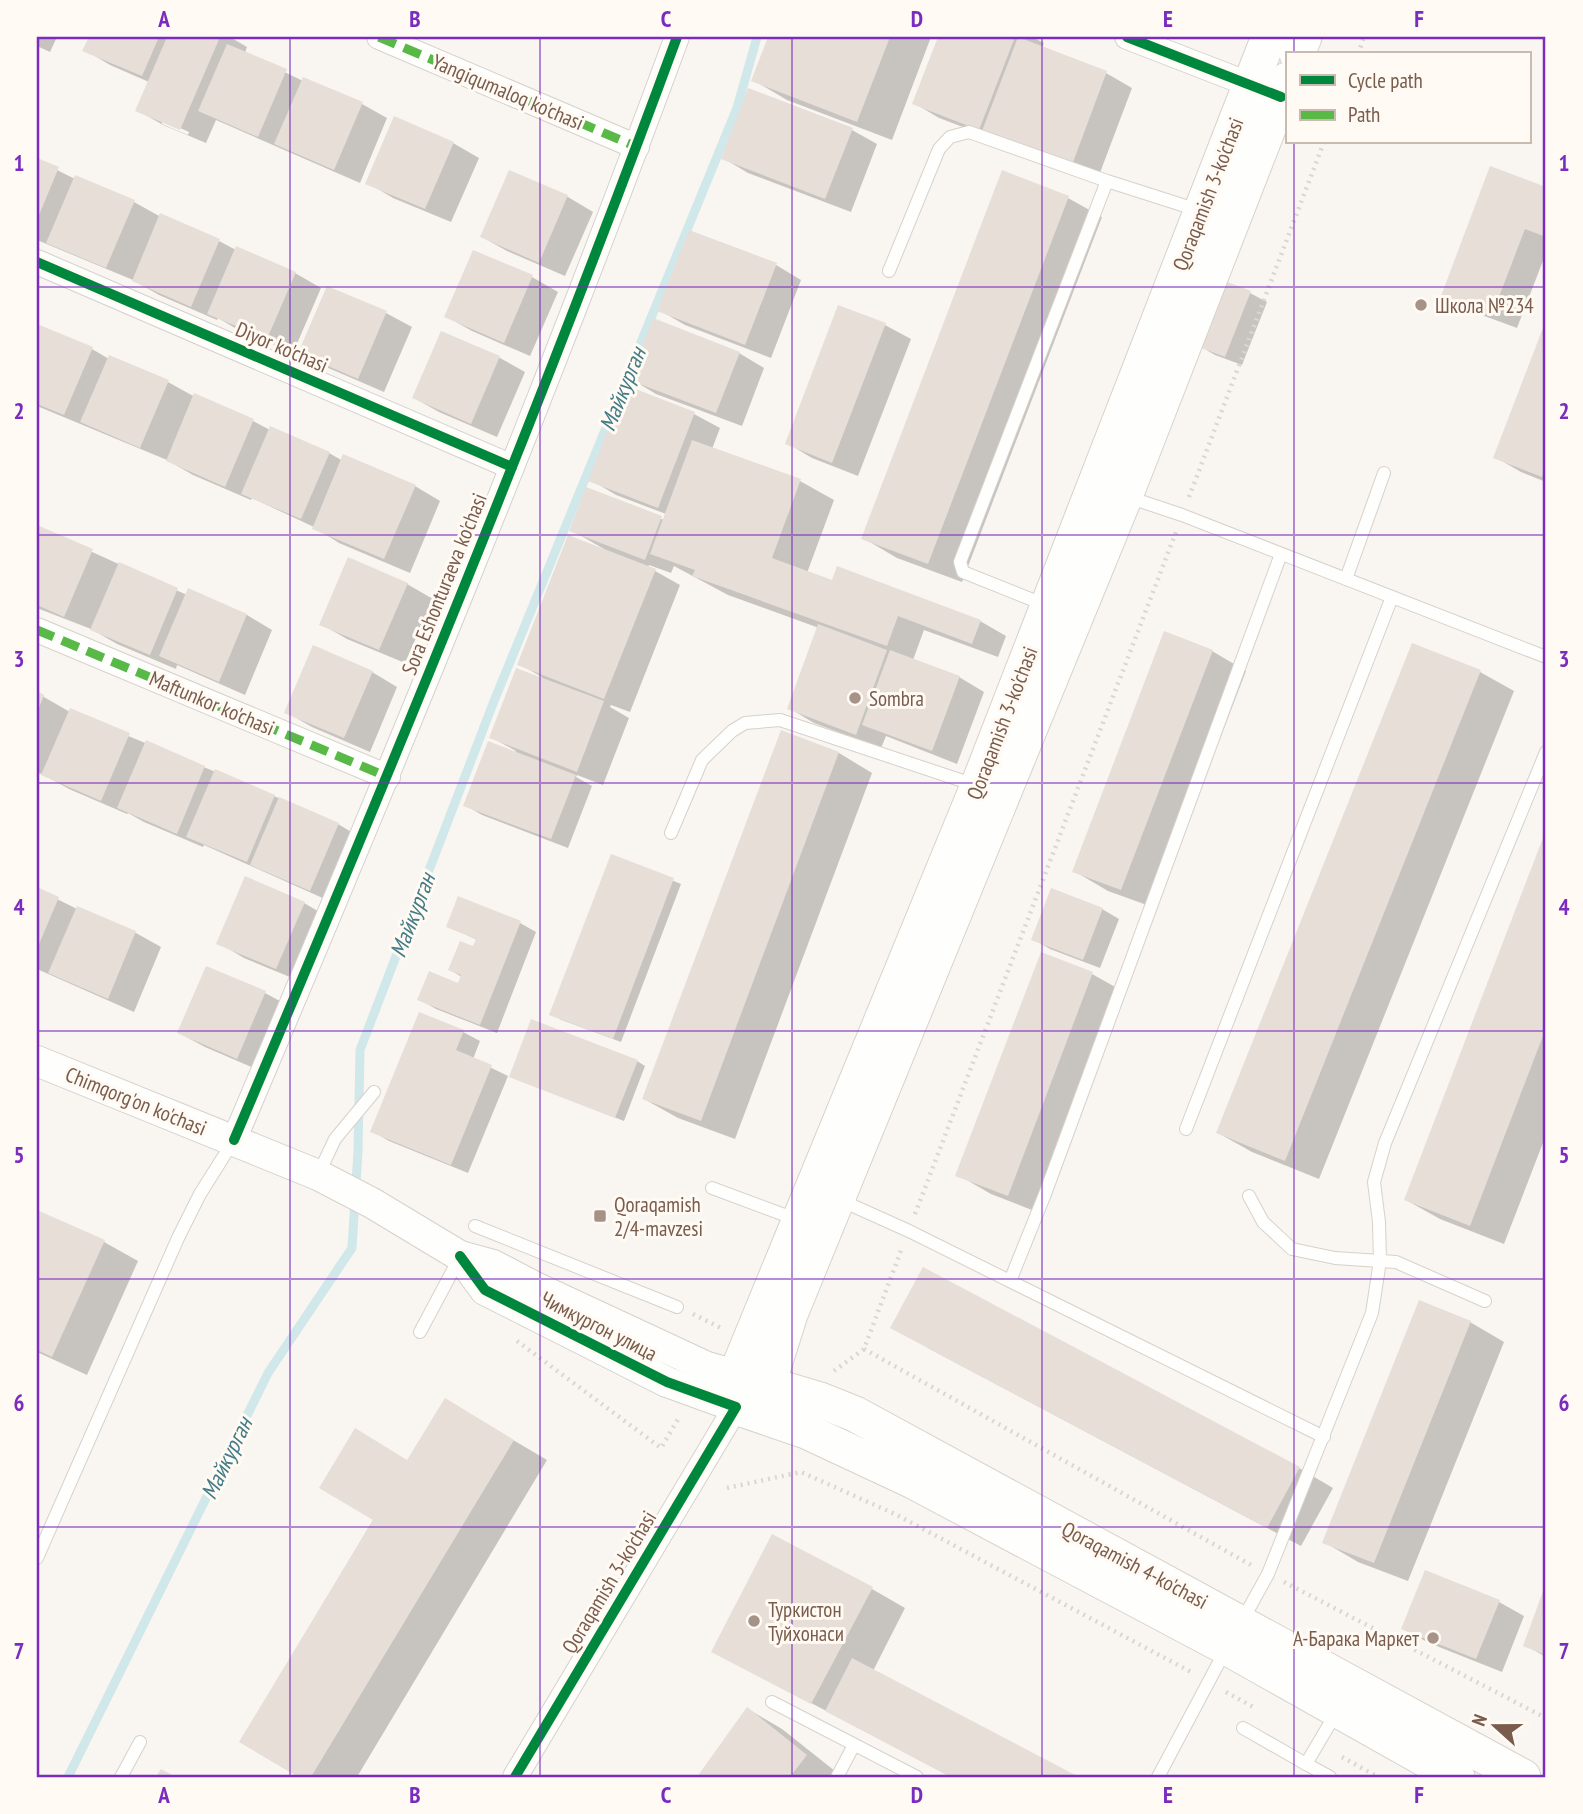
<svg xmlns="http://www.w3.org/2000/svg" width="1583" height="1814" viewBox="0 0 1583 1814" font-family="'PT Sans Narrow',sans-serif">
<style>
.shadow{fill:#0003;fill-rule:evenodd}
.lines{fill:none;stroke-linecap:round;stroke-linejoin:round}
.stream{stroke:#d0e8ea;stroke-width:9}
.building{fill:#e6ded7}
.service-casing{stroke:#d7d1cb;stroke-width:14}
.minor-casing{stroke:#d7d1cb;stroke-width:26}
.tertiary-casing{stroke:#d7d1cb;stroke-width:32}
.secondary-casing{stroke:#d9d2cb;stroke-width:37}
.path{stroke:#dcd5d0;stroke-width:4.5;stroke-dasharray:2 5;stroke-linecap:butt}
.service{stroke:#fefefd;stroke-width:12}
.minor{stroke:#fefefd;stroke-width:24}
.tertiary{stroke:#fefefd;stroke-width:30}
.secondary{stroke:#fefefd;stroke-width:35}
.quiet{stroke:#58b947;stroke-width:9;stroke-dasharray:18 9;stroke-linecap:butt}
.cycleway-casing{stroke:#fffaf3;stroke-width:15}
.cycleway{stroke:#00873e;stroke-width:10}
.grid{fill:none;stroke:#7b2cbf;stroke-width:2;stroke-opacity:0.55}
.poi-dot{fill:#a69286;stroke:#fffaf3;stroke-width:2.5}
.labels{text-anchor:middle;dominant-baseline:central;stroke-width:6;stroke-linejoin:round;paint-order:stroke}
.street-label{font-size:21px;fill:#7a5c4d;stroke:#fffaf3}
.poi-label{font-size:21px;fill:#7a5c4d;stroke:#fffaf3;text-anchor:start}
.water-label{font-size:23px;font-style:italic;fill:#437c86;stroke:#fffaf3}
.neatline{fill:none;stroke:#7b2cbf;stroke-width:2.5}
.grid-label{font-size:23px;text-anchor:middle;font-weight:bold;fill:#7b2cbf}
</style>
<rect width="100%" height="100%" fill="#f9f5f0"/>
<g class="shadow">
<polygon points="37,37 57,37 50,52 37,46"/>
<path d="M91,37h139l17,10 -2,6 58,28 59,23 25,14 -27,65 -144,-63 -10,23 -43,-18 -26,-15 12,-28 -39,-17 -25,-15zM162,120l27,12 -1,3 -26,-11z"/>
<polygon points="770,37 931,37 892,140 787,100 753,80"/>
<polygon points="940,37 1032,37 1044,43 1042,48 1106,73 1132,88 1098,178 939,118 914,103"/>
<polygon points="852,130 877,144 851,212 748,173 723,158"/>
<polygon points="453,143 479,158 451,222 393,198 368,183"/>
<polygon points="37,160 75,179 134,202 161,217 219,241 236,250 295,273 321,288 293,353 235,328 218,318 217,320 159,295 133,280 37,240"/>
<polygon points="1491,168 1546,189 1546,253 1517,328 1468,310 1443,295"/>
<polygon points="510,172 568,197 593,212 565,276 507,251 482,237"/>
<polygon points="1068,198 1102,217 962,582 897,558 863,538"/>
<polygon points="474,252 532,277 558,292 530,356 472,331 447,317"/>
<polygon points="776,265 801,280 771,358 685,325 659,310"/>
<polygon points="328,288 386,313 412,327 384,392 326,367 301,353"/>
<polygon points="1250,293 1267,302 1242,365 1215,355 1198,345"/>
<polygon points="1546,324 1546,482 1521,472 1495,457"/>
<polygon points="885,325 911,339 858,476 812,458 787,443"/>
<polygon points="37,326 92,349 109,359 168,382 195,397 253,421 270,430 329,453 343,461 415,486 440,501 410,573 339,543 314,527 252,498 251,500 193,475 167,460 37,406"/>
<polygon points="442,333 500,358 525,372 497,437 439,412 414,398"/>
<polygon points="739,353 764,368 742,426 656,394 631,379"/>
<polygon points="694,414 720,428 712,449 800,481 834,500 807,573 832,581 980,621 1006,636 998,657 924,630 913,660 959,677 984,692 957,764 886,736 881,748 814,723 789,708 819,628 728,595 674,566 671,573 649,565 648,567 680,585 630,712 611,705 610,707 629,718 603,785 577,775 576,777 592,786 568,848 482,815 465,805 516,751 491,737 542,677 519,664 604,549 571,530 587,489 664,520 666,514 616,495 591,480"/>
<polygon points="37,527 187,595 189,591 247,615 272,630 245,695 177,665 176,669 117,644 91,629 37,608"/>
<polygon points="407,584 433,599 405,663 347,639 321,624"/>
<polygon points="1212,651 1246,671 1155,908 1108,891 1074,871"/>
<polygon points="372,672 397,687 370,752 312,727 286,712"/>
<polygon points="1480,672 1514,691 1319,1179 1252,1152 1218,1133"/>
<polygon points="37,693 70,712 274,796 338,824 363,839 336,904 204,845 203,847 144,822 128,813 127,814 69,789 42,774 37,773"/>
<polygon points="782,732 839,753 872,773 735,1139 678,1118 644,1099"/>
<polygon points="1546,835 1546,1135 1504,1244 1440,1219 1406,1200"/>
<polygon points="612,856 681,884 621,1042 559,1019"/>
<polygon points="37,889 77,909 136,933 161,947 134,1012 37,969"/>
<polygon points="304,903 330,918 302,982 244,958 219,943"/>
<polygon points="1102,909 1119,919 1100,968 1050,949 1033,939"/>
<polygon points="520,923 536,932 497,1033 436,1009 419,999 459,985 462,977 450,970 474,948 477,940 448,926"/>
<polygon points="1042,955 1092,974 1126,993 1042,1214 991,1194 958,1175"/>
<polygon points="265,993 291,1007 263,1072 205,1047 179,1033"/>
<polygon points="463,1032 480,1041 473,1059 508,1076 468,1173 389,1141 372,1131"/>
<polygon points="637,1061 645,1066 624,1121 511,1077"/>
<polygon points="37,1212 104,1242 138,1261 87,1375 37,1352"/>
<polygon points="1470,1322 1504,1342 1408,1581 1358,1562 1324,1542"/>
<polygon points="926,1347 1299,1468 1333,1488 1301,1546"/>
<polygon points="479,1420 547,1460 357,1777 301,1777 242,1741 408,1461"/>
<polygon points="1546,1587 1546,1657 1525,1645"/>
<polygon points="872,1589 905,1608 873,1671 1075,1777 951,1777 713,1651"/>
<polygon points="1499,1602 1524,1616 1502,1672 1429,1643 1403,1629"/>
<polygon points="748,1709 782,1729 840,1775 838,1777 699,1777"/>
</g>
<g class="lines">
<polyline class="stream" points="68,1777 268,1373 352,1248 358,1151 360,1050 494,701 737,108 757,37"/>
</g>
<g class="building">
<polygon points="89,37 159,37 142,76 82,51"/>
<polygon points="167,37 220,37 180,130 135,111"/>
<polygon points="768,37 890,37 857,122 751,81"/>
<polygon points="938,37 1015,37 979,130 912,104"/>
<polygon points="1018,37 1107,71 1072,165 982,131"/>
<polygon points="227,44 287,69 258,137 198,111"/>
<polygon points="303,77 363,102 334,170 274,144"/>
<polygon points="748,88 853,128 825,199 721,159"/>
<polygon points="394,116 454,142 425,209 365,184"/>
<polygon points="37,158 59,167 37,220"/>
<polygon points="1490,166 1546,187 1546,237 1525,229 1492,315 1441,296"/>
<polygon points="509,170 568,195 539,263 480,237"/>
<polygon points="1002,170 1069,196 928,564 861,539"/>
<polygon points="75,175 135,200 106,268 46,243"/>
<polygon points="160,213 220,239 191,307 132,281"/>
<polygon points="689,230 777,263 745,345 657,311"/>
<polygon points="236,246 296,272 267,339 207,314"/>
<polygon points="473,250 533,275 504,343 444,317"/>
<polygon points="1222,280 1251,291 1225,357 1196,346"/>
<polygon points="327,286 387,311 358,379 298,353"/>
<polygon points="838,305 886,323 832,463 785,444"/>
<polygon points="653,318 740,352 716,413 629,380"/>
<polygon points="1546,320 1546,465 1542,477 1493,458"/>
<polygon points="37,324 93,347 64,415 37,404"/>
<polygon points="441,331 500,356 471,424 412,398"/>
<polygon points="109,355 169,380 140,448 80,422"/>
<polygon points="625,385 695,412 658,508 588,481"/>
<polygon points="194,393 254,419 225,487 166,461"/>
<polygon points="270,426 330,452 301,519 241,494"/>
<polygon points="692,440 801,479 772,558 832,580 837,566 981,620 972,644 898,616 887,646 692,576 695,570 650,554"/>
<polygon points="343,454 416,485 384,559 312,529"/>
<polygon points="586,487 662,516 645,560 569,531"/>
<polygon points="37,525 93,549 64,617 37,605"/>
<polygon points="568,535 656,569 604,699 517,665"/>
<polygon points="348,557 408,583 379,650 319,625"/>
<polygon points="119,562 178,588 150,655 90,630"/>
<polygon points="188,588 247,614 219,682 159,656"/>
<polygon points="818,624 887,650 856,735 787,709"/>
<polygon points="1164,631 1213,650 1121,890 1072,872"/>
<polygon points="1412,643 1481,670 1285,1161 1216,1133"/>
<polygon points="313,645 373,671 344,738 284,713"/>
<polygon points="890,650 960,676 932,751 862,725"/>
<polygon points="516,668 604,701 577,772 489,738"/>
<polygon points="37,691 44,695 37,713"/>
<polygon points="70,708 130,733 101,801 41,775"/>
<polygon points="781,730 839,752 701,1121 642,1099"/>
<polygon points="146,740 205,766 177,834 117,808"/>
<polygon points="488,741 576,775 551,839 463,806"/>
<polygon points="215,769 275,795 247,862 186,837"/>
<polygon points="279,797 339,823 310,891 250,865"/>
<polygon points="1546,830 1546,1028 1470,1226 1404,1200"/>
<polygon points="611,854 674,878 613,1039 549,1015"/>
<polygon points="245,876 305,902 276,969 216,944"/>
<polygon points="37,887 59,897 37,949"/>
<polygon points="1051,888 1103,908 1083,960 1031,940"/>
<polygon points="458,896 521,921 480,1025 417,1000 429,971 458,983 461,975 448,970 460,941 473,946 476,939 446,927"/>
<polygon points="77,906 136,931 108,999 48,973"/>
<polygon points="1041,952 1093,972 1008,1196 955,1176"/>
<polygon points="206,966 266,991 237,1059 177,1033"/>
<polygon points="419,1012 464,1030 456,1050 492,1065 451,1165 370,1132"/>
<polygon points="531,1019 638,1060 615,1118 509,1077"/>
<polygon points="37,1210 105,1240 52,1357 37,1350"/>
<polygon points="923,1267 1300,1467 1267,1528 890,1328"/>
<polygon points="1419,1300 1471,1321 1374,1563 1322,1543"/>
<polygon points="445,1398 514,1440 311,1777 298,1777 239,1742 373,1520 319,1488 355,1428 407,1460"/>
<polygon points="772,1534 873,1587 811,1704 711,1652"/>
<polygon points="1425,1570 1500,1600 1476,1659 1401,1629"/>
<polygon points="1546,1583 1546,1655 1523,1646"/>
<polygon points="852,1658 1079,1777 951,1777 825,1711"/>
<polygon points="747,1707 807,1755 790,1777 697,1777"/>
<polygon points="161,1769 176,1777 156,1777"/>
</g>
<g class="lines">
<defs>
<g id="service">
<polyline points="889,271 939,149 950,137 969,132 1107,181 1201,211"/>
<polyline points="1128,497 1182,515 1546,657"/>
<polyline points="1346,579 1384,473"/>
<polyline points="1048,606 963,572 960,562 1107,181"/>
<polyline points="671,833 702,760 732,731 745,723 780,720 978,786"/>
<polyline points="1186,1129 1392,597"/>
<polyline points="318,1175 335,1139 374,1092"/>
<polyline points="712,1188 798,1220"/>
<polyline points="1249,1196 1263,1222 1292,1249 1335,1258 1396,1262 1485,1301"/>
<polyline points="840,1200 909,1231 1324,1437"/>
<polyline points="475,1226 677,1307"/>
<polyline points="1010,1281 1045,1194 1281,554"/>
<polyline points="420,1332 460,1257"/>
<polyline points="37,1558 178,1238 200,1194 234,1140"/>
<polyline points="1242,1621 1268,1574 1372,1313 1380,1261 1379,1222 1374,1182 1385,1143 1546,752"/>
<polyline points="772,1702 917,1777"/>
<polyline points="1243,1728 1306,1764 1336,1713"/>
<polyline points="1306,1764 1330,1777"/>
<polyline points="121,1777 140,1742"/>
<polyline points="837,1777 854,1745"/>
<polyline points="1158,1777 1225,1651"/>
</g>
<g id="minor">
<polyline points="379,37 637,147"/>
<polyline points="1127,37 1264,90"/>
<polyline points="37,262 512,467"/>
<polyline points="37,630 388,777"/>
<path d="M234,1140c155,-365 306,-731 443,-1103"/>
<polyline points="515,1777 736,1407"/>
</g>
<g id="tertiary">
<polyline points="37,1061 318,1175 372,1203 460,1256 493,1265 533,1286 707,1367 736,1375"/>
<polyline points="460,1256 485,1290 667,1382 736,1407"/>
</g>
<g id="secondary">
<polyline points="1297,54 1304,37"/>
<polyline points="746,1378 820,1400 855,1414 1523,1777"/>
<polyline points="736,1407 736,1375 978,786 1269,37"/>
<polyline points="736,1407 768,1384 790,1314 1125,496 1287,80"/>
<polyline points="736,1407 806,1431 913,1481 1226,1647 1457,1777"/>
</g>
</defs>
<use href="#service" class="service-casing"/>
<use href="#minor" class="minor-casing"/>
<use href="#tertiary" class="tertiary-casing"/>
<use href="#secondary" class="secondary-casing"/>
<g class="path">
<polyline points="1358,54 1364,37"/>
<polyline points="1189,497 1324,142"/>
<polyline points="915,1214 1176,532"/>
<polyline points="693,1314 723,1329"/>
<polyline points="517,1341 661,1448 680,1416"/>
<polyline points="864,1349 1251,1565"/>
<polyline points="834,1371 864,1349 902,1248"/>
<polyline points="727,1488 801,1472 897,1515 1191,1672"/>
<polyline points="1284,1582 1546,1718"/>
<polyline points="1226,1692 1255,1708"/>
<polyline points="1342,1757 1378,1777"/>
</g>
<use href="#service" class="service"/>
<use href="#minor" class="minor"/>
<use href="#tertiary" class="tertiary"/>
<use href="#secondary" class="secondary"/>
<g class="quiet">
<polyline points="379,37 637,147"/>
<polyline points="37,630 388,777"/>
</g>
<defs>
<g id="cycleway">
<polyline points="1127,37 1281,97"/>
<polyline points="37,262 512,467"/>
<path d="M234,1140c155,-365 306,-731 443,-1103"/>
<polyline points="460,1256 485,1290 667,1382 736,1407 515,1777"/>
</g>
</defs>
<use href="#cycleway" class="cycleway-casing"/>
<use href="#cycleway" class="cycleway"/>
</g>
<path class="grid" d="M290,37v1740M540,37v1740M792,37v1740M1042,37v1740M1294,37v17M1294,142v1635M37,287h1509M37,535h1509M37,783h1509M37,1031h1509M37,1279h1509M37,1527h1509"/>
<g class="poi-dot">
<circle cx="1421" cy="305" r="7"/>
<circle cx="855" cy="698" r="7"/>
<rect x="593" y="1209" width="14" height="14" rx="3.5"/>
<circle cx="754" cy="1621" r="7"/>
<circle cx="1433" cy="1638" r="7"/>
</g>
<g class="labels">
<g class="street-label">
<text transform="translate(508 92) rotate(23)">Yangiqumaloq ko'chasi</text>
<text transform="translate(1208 194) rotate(-69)">Qoraqamish 3-ko'chasi</text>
<text transform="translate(282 347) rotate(23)">Diyor ko'chasi</text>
<text transform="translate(444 584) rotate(-68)">Sora Eshonturaeva ko'chasi</text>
<text transform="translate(212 703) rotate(23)">Maftunkor ko'chasi</text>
<text transform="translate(1002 723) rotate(-69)">Qoraqamish 3-ko'chasi</text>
<text transform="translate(136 1101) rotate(22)">Chimqorg'on ko'chasi</text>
<text transform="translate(599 1326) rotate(27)">Чимкургон улица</text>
<text transform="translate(1135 1565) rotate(28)">Qoraqamish 4-ko'chasi</text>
<text transform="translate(609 1582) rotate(-59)">Qoraqamish 3-ko'chasi</text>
</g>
<g class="poi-label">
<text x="1435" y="305">Школа №234</text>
<text x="869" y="698">Sombra</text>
<text x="614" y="1204">Qoraqamish<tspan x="614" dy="24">2/4-mavzesi</tspan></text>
<text x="768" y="1609">Туркистон<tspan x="768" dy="24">Туйхонаси</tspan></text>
<text x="1419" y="1638" text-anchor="end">А-Барака Маркет</text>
</g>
<g class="water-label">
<text transform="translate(622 389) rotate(-68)">Майкурган</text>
<text transform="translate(412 915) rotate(-69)">Майкурган</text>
<text transform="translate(226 1458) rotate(-64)">Майкурган</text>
</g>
</g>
<rect width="1583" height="1814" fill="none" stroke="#fffaf3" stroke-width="77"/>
<rect x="1286" y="52" width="245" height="91" fill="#fffaf3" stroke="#cabbb1" stroke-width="2"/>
<rect x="1300" y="75" width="35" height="10" fill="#00873e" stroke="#cabbb1" stroke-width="2"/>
<text x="1348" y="88" font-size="21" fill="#7a5c4d">Cycle path</text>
<rect x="1300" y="110" width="35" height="10" fill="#58b947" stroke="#cabbb1" stroke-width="2"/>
<text x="1348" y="122" font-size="21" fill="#7a5c4d">Path</text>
<g transform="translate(1495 1726) rotate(291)" stroke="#fffaf3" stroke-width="5" paint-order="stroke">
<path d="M0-5L12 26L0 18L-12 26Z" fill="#7a5c4d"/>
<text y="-10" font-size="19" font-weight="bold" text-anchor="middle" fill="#7a5c4d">N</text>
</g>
<rect x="38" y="38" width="1506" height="1738" class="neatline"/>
<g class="grid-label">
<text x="164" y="27">A</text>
<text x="415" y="27">B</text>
<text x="666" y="27">C</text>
<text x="917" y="27">D</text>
<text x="1168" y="27">E</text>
<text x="1419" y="27">F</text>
<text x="19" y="171">1</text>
<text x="1564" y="171">1</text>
<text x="19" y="419">2</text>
<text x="1564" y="419">2</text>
<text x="19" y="667">3</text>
<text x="1564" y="667">3</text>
<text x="19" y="915">4</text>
<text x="1564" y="915">4</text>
<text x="19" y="1163">5</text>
<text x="1564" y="1163">5</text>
<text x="19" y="1411">6</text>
<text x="1564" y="1411">6</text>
<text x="19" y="1659">7</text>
<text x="1564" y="1659">7</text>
<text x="164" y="1803">A</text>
<text x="415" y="1803">B</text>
<text x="666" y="1803">C</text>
<text x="917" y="1803">D</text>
<text x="1168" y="1803">E</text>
<text x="1419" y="1803">F</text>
</g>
</svg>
